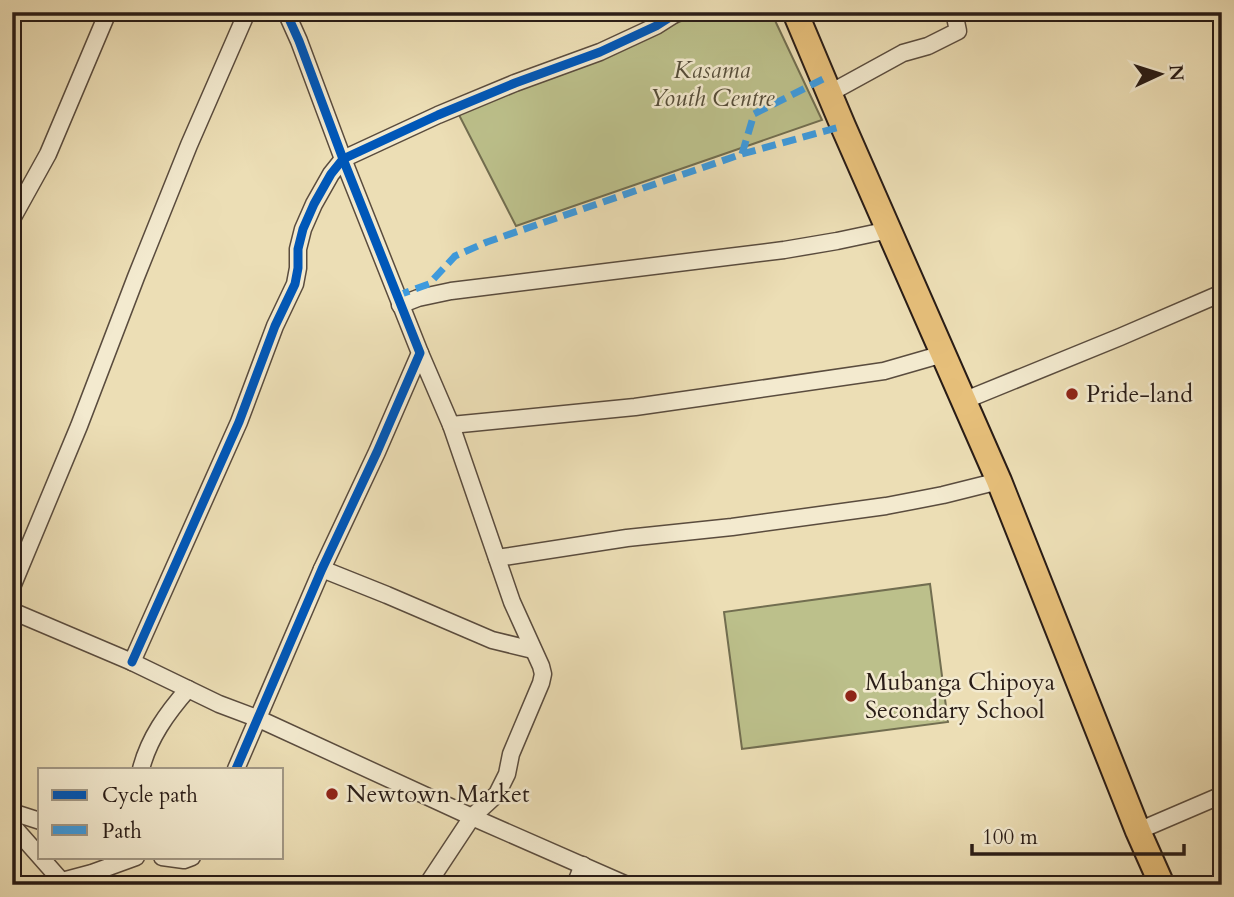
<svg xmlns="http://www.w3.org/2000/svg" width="1234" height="897" viewBox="0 0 1234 897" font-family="Cardo,serif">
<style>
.green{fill:#bcc08b;stroke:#726e50;stroke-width:2}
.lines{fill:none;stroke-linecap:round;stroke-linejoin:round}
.minor-casing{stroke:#5a4c3e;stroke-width:19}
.primary-casing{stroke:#291c16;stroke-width:28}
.minor{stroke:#f3eacf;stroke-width:16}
.primary{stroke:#e6bf7a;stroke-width:24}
.quiet{stroke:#3d9bdf;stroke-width:7;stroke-dasharray:14 7;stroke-linecap:butt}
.cycleway-casing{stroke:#f3eacf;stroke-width:13}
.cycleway{stroke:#0057b8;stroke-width:9}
.poi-dot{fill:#8f2418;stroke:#f3eacf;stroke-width:2.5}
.labels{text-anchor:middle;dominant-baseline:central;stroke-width:5;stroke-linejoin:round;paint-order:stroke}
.park-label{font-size:24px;font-style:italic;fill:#554d39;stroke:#f3eacf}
.poi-label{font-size:24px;fill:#291c16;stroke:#f3eacf;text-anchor:start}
</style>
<rect width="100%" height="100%" fill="#ecdeb5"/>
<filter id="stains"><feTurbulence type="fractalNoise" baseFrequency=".00286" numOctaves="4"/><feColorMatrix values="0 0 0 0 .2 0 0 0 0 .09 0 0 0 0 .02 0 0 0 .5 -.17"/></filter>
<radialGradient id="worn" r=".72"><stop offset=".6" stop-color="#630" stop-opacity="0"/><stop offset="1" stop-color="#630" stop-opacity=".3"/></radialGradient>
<g class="green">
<polygon points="703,12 771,12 822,120 516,226 458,113"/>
<polygon points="930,584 948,722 742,749 724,612"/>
</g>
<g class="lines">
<defs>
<g id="minor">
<polyline points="830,93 903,53 928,46 958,31 954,12"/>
<polyline points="12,219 48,154 108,12"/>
<polyline points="400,305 418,298 451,291 784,250 837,241 889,230"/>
<polyline points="420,353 451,425 512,602 541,666 543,674 541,683 511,754 507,774 497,794 472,817 427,885"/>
<polyline points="963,401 1120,337 1222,293"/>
<polyline points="451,425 635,407 705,397 884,371 943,354"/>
<polyline points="497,558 627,538 732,527 886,506 943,495 999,481"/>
<polyline points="322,569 387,595 492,640 533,650"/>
<polyline points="12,587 79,426 136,277 189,145 247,12"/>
<polyline points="12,611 132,662 219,704 259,719 472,817 627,885"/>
<polyline points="132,662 239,422 275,326 295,284 298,268 298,249 303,229 314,204 331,174 343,159 438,115 515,83 600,52 656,26 678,12"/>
<path d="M141,769c8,-31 26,-56 47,-80"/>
<polyline points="236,769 322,569 377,452 420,353 343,159 299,41 286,12"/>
<polyline points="12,812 40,821"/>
<polyline points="12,825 65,885"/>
<polyline points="1138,831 1222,795"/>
<polyline points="162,857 184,860 192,857"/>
<polyline points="62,881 92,873 136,857"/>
<polyline points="575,885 583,865"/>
</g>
<polyline id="primary" points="795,12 843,126 999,481 1138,831 1162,885"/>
</defs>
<use href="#minor" class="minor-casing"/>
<use href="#primary" class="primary-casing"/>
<use href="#minor" class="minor"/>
<use href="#primary" class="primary"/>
<g class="quiet">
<polyline points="742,154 754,114 823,79"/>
<polyline points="396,296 429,284 455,256 487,242 742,154 843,126"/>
</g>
<defs>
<g id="cycleway">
<polyline points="132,662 239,422 275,326 295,284 298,268 298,249 303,229 314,204 331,174 343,159 438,115 515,83 600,52 656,26 678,12"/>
<polyline points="236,769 322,569 377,452 420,353 343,159 299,41 286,12"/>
</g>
</defs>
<use href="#cycleway" class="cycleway-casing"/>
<use href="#cycleway" class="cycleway"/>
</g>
<g class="poi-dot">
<circle cx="1072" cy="394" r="7"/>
<circle cx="851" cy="696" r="7"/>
<circle cx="332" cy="794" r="7"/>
</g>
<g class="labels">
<g class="park-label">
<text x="712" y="70">Kasama<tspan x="712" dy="28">Youth Centre</tspan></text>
</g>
<g class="poi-label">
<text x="1086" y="394">Pride-land</text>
<text x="865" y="682">Mubanga Chipoya<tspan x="865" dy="28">Secondary School</tspan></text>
<text x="346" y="794">Newtown Market</text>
</g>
</g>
<rect width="1234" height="897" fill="none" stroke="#ecdeb5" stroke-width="42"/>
<rect x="14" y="14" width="1206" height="869" fill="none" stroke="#291c16" stroke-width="3.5"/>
<rect x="21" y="21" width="1192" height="855" fill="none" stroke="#291c16" stroke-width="2"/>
<rect x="38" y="768" width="245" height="91" fill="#f3eacf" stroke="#a29885" stroke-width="2"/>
<rect x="52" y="790" width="35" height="10" fill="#0057b8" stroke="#a29885" stroke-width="2"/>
<text x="102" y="802" font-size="21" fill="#291c16">Cycle path</text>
<rect x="52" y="825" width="35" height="10" fill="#3d9bdf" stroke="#a29885" stroke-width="2"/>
<text x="102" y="838" font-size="21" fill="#291c16">Path</text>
<g transform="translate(1160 74) rotate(86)" stroke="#f3eacf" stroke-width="5" paint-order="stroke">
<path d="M0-5L12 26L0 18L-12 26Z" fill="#291c16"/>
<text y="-10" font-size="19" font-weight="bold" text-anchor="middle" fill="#291c16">N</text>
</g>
<path d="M972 844v10h212v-10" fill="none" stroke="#291c16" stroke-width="3.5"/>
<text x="982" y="844" font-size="21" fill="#291c16" stroke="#f3eacf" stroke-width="5" paint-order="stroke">100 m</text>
<rect width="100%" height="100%" filter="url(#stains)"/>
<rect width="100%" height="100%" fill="url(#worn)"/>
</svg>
